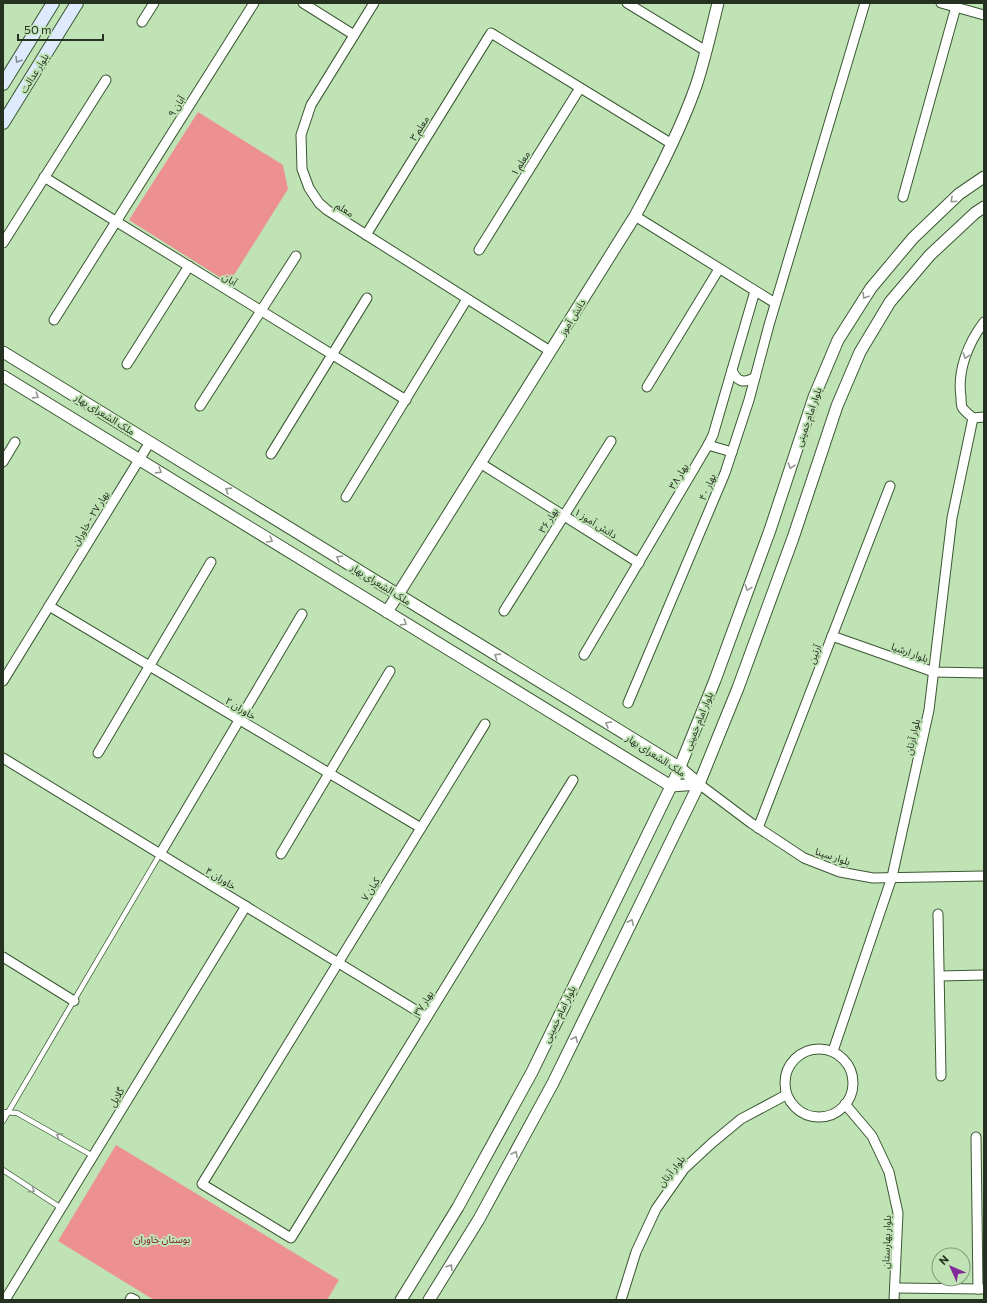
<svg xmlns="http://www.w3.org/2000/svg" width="987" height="1303" viewBox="0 0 987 1303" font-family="Commissioner,'Noto Sans Arabic',sans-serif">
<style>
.green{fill:#ed9092}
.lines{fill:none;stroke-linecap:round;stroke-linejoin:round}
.service-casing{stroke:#3b5832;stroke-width:6}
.minor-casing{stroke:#3b5832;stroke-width:11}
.tertiary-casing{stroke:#3b5832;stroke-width:13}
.secondary-casing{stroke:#3b5832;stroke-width:14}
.service{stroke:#fff;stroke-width:4.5}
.minor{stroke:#fff;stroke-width:9}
.tertiary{stroke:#fff;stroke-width:11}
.secondary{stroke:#deeafd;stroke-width:12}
.oneway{stroke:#828e8f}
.oneway2{stroke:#929890}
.labels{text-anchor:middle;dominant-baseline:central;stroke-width:4;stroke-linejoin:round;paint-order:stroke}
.street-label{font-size:10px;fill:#253221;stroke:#c0e3b6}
.park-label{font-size:10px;fill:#741a26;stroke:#c0e3b6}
</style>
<rect width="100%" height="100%" fill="#c0e3b6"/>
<g class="green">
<polygon points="198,112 283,165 288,189 229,283 129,220"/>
<polygon points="116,1145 339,1280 327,1300 154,1300 58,1241"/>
</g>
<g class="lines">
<defs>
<g id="service">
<polyline points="3,1112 17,1113 93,1156"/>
<polyline points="3,1121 160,854"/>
<polyline points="3,1170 61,1208"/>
</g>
<g id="minor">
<polyline points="303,3 354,35"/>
<polyline points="374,3 311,105 301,135 302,169 309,188 319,203 327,210 550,351"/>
<polyline points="627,3 706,51"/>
<polyline points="941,3 984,15"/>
<polyline points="142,22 154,3"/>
<polyline points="44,177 406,400"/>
<polyline points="903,197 957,3"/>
<polyline points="635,216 775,303"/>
<polyline points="366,235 491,33 672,144"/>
<polyline points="3,243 106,80"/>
<polyline points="479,250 580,88"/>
<polyline points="54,320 254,3"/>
<path d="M984,322c-16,21 -27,49 -23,75 0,3 0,7 1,10 2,4 8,8 11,11l11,-1"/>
<polyline points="127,364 189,266"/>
<path d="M732,370c5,12 12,14 23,7"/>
<polyline points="647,387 719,269"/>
<polyline points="200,406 296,256"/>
<polyline points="708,445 732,452"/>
<polyline points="271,454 367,298"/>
<polyline points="3,462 15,442"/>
<polyline points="480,463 639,563"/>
<polyline points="346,497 467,299"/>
<polyline points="49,606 421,828"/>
<polyline points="504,611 611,441"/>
<polyline points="832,636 934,672 984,673"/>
<polyline points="584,655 708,445 713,435 755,291"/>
<polyline points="3,681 150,442"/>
<polyline points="628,703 725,473 749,400 769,325 865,3"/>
<polyline points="485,724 202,1184 291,1238 573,780"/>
<polyline points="98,753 211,562"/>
<polyline points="3,758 427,1017"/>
<polyline points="699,784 751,823 804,858 840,872 873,878 984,876"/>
<polyline points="758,828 890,486"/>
<polyline points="160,854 302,614"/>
<polyline points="281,854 390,671"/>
<polyline points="938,914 941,1076"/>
<polyline points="3,957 74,1001"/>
<polyline points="940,976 984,975"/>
<circle cx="819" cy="1083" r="34"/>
<polyline points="833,1051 892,877 929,710 952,518 973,418"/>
<polyline points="845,1104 872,1136 889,1172 898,1213 894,1300"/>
<polyline points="976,1137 978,1289"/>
<polyline points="895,1288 983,1289"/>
<polyline points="5,1300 246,906"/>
<polyline points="130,1300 131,1298 135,1300"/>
<polyline points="621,1300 636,1252 656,1209 684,1169 712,1143 741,1119 786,1095"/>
</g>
<g id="tertiary">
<polyline points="3,352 679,767 699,784"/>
<polyline points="3,376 671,786 699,784"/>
<path d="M387,612l248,-396c23,-42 45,-85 61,-130 9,-27 15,-55 22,-83"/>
<polyline points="401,1300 458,1207 532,1072 677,774 715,680 770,530 814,397 838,340 871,288 913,238 959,194 984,177"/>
<polyline points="429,1300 479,1219 553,1083 699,784 738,688 793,538 837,406 860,352 890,302 930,255 975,213 984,207"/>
</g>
<g id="secondary">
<polyline points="3,84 53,3"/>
<polyline points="3,123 77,3"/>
</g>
</defs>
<use href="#service" class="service-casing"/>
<use href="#minor" class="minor-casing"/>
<use href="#tertiary" class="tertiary-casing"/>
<use href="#secondary" class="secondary-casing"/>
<use href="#service" class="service"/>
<use href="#minor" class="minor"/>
<use href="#tertiary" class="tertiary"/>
<use href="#secondary" class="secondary"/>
</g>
<defs><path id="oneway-chevron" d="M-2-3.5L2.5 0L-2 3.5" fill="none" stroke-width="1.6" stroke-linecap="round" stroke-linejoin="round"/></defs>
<use class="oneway" href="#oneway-chevron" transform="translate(18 60) rotate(122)"/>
<g class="oneway2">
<use href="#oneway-chevron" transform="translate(953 200) rotate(137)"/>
<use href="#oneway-chevron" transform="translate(865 296) rotate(122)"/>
<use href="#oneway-chevron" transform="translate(966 356) rotate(108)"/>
<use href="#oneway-chevron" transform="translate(36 396) rotate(32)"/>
<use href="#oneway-chevron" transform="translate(791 466) rotate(109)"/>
<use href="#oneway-chevron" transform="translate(159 471) rotate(32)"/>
<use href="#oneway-chevron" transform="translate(228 490) rotate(-148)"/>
<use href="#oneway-chevron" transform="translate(270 540) rotate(31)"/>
<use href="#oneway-chevron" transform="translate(339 558) rotate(-148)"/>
<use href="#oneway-chevron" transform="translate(748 588) rotate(110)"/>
<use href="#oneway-chevron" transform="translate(404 623) rotate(32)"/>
<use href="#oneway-chevron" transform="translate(497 656) rotate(-148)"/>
<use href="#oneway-chevron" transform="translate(608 724) rotate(-149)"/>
<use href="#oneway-chevron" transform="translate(631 922) rotate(-64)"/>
<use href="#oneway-chevron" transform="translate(575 1039) rotate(-64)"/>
<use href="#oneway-chevron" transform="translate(59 1136) rotate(-151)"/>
<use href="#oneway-chevron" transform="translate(515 1154) rotate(-61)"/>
<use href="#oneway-chevron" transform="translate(32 1190) rotate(34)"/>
<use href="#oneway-chevron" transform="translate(450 1267) rotate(-58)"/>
</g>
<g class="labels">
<g class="street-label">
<text transform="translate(34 73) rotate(-58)">بلوار عدالت</text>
<text transform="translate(176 106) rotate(-58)">آبان ۹</text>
<text transform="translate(419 128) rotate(-58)">معلم ۳</text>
<text transform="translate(520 163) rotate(-58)">معلم ۱</text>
<text transform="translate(345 209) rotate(33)">معلم</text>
<text transform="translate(230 279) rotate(32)">آبان</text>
<text transform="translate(572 317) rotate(-58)">دانش آموز</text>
<text transform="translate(105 414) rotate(32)">ملک الشعرای بهار</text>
<text transform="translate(808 417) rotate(-71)">بلوار امام خمینی</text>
<text transform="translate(678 476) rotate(-59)">بهار ۳۸</text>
<text transform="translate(707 487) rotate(-67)">بهار ۴۰</text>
<text transform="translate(90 518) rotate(-59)">بهار ۲۷ - خاوران</text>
<text transform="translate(548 520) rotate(-58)">بهار ۳۶</text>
<text transform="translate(596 523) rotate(32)">دانش آموز ۱</text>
<text transform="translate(381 584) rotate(32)">ملک الشعرای بهار</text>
<text transform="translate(910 652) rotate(20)">بلوار ارشیا</text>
<text transform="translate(814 654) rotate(-69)">آرتین</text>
<text transform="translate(241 708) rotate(31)">خاوران ۲</text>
<text transform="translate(698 721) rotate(-68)">بلوار امام خمینی</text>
<text transform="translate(912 737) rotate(-77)">بلوار آرتان</text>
<text transform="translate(656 755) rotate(33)">ملک الشعرای بهار</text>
<text transform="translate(833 856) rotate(18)">بلوار سینا</text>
<text transform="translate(221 878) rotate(31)">خاوران ۴</text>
<text transform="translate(370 889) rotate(-58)">کیان ۷</text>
<text transform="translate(423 1003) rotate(-58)">بهار ۳۷</text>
<text transform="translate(559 1014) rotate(-64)">بلوار امام خمینی</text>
<text transform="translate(116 1097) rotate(-59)">گلایل</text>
<text transform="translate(671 1171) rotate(-51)">بلوار آرتان</text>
<text transform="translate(886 1242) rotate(-88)">بلوار بهارستان</text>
</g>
<g class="park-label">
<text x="162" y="1239">بوستان خاوران</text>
</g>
</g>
<rect width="987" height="1303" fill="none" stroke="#253221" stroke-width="8"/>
<g transform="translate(951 1267) rotate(315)"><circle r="19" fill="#c0e3b6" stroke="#829c7a"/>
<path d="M0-3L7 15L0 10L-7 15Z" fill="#812997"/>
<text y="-6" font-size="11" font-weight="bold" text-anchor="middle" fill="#253221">N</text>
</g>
<path d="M18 34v6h85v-6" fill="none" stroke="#253221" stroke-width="2"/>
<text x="24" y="34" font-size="12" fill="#253221" stroke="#c0e3b6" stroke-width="3" paint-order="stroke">50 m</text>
</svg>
